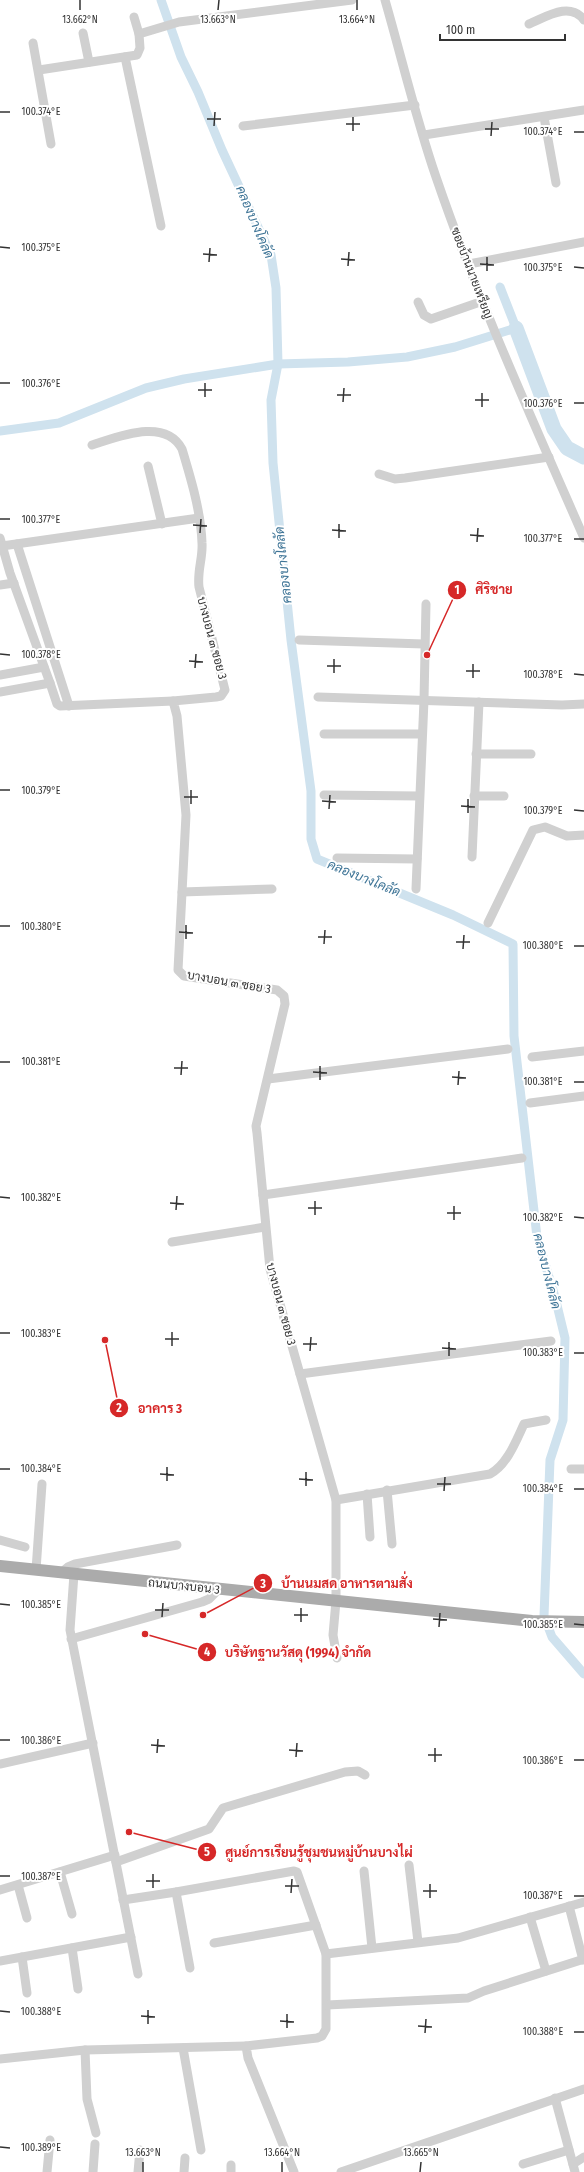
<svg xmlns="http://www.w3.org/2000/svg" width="584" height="2172" viewBox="0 0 584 2172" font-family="'Fira Sans Condensed',Sarabun,sans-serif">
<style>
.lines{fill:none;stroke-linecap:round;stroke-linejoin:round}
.canal{stroke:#cfe2ee;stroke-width:9}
.river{stroke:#cfe2ee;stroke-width:15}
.minor{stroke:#d0d0d0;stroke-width:9}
.major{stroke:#ababab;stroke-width:12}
.ticks{fill:none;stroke:#333;stroke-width:1.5}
.labels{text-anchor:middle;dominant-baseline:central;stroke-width:4;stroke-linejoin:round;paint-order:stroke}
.street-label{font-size:12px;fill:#333;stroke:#fff}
.water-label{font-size:13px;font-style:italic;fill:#3f7597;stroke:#fff}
.ticks-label{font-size:10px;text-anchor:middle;fill:#333;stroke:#fff;stroke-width:4;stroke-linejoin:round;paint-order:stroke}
.leader{fill:none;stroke:#d62828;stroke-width:1.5}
.callout-dot{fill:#d62828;stroke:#fff;stroke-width:1.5}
.mark-label{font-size:12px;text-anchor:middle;font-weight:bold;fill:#fff}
.callout-label{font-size:13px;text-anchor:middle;font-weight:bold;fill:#d62828;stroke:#fff;stroke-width:4;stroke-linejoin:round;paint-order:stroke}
</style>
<rect width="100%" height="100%" fill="#fff"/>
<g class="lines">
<g class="canal">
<polyline points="161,0 181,57 198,92 222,150 271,255 276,288 278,364 271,400 273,463 291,640 311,791 311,839 317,859 453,915 513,944 514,1036 537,1237 555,1297 565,1338 563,1420 550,1460 544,1616 552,1637 584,1674"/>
<polyline points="0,431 59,423 146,388 184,379 278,364 348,362 407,357 455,347 516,328 500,287"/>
</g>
<polyline class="river" points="516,328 554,429 567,448 584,457"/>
<g class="minor">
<path d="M385,0c17,59 31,119 51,177 42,123 96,242 148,361"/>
<polyline points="134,17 139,34"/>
<path d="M529,24c17,-7 41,-23 55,-4"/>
<polyline points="83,33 89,62"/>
<polyline points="33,43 51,144"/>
<polyline points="125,57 161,226"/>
<polyline points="39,70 137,55 140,48 139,34 179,22 352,0"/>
<polyline points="544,117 556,183"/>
<polyline points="243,126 415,105"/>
<polyline points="424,135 584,110"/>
<polyline points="469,264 584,242"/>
<polyline points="418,302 424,315 431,319 483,301"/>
<path d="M92,445c26,-8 73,-28 90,4 9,30 19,63 20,94 1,15 -5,28 -3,44l26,103 -4,6 -5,1 -43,4 4,15 9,99 -8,155 6,6 93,14 7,6 1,8 -29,122 1,7 13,136 66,231v101l-3,34 4,23"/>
<polyline points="148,466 162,524"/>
<polyline points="379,474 395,479 405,478 549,457"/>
<polyline points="0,538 10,573 50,683"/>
<polyline points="17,544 69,706"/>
<polyline points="2,546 199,518"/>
<polyline points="0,585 14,583"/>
<polyline points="299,640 424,644"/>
<polyline points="0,675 44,667"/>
<polyline points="0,692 50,683 57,704 60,706 173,701"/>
<polyline points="318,697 562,705 584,704"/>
<polyline points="324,734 421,734"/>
<polyline points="476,754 531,754"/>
<polyline points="324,795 419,796"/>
<polyline points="474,796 504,796"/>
<polyline points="472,857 479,702"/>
<polyline points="337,858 417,859"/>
<polyline points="416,889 424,700 426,604"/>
<polyline points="182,892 272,889"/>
<polyline points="488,923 533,830 545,827 567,836 584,835"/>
<polyline points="532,1057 584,1051"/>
<polyline points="268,1079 508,1049"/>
<polyline points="530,1103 584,1096"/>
<polyline points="263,1195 522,1158"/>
<polyline points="172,1242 265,1227"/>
<polyline points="300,1374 551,1341"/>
<polyline points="571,1469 584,1469"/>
<polyline points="387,1490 392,1544"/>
<polyline points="367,1494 370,1537"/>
<path d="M336,1500l154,-26c17,-9 26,-33 34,-50l22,-4"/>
<polyline points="0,1540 25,1547"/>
<polyline points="36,1570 42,1484"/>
<polyline points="62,1572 68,1567 75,1564 177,1545"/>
<polyline points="74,1574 70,1630 138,1974"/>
<polyline points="71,1639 202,1602 209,1599 218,1590"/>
<polyline points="0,1764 93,1743"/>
<polyline points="116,1862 209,1829 223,1808 345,1772 358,1771 365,1775"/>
<polyline points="409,1865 418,1942"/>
<polyline points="364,1871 372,1948"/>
<polyline points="60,1872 72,1914"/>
<polyline points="18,1885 27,1918"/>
<polyline points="0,1890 115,1855"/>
<polyline points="176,1892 190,1968"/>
<polyline points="123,1900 176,1892 294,1871 297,1872 326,1954 326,2029 322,2036 317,2038 246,2046 248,2058 294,2172"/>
<polyline points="569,1906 583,1960"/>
<polyline points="530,1917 546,1971"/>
<polyline points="214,1943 316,1925"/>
<polyline points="72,1948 78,1989"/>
<polyline points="326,1954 458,1938 584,1902"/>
<polyline points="22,1957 27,1993"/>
<polyline points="0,1961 131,1937"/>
<polyline points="327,2005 468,1998 484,1991 584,1959"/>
<polyline points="183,2048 201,2150"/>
<polyline points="85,2050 87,2099 96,2133"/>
<polyline points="0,2059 85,2050 246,2046"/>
<polyline points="555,2098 575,2172"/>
<polyline points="523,2164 569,2150"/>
<polyline points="573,2164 584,2157"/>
<polyline points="47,2172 50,2140"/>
<polyline points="93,2172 95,2144"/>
<polyline points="138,2172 140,2150"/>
<polyline points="184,2172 185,2158"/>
<polyline points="231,2172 231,2165"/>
<polyline points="341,2172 584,2089"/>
</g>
<polyline class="major" points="0,1566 532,1621 584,1622"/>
</g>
<path class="ticks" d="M80,10v-10M218,10l1,-10M357,10v-10M0,112h10M207,119h14M346,124h14M214,126l1,-14M485,129h14M353,131v-14M574,132h10M491,136l1,-14M0,247l10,1M203,254l14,1M341,259l14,1M209,262l1,-14M480,264l14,1M348,266l1,-14M574,267l10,1M487,271v-14M0,383h10M198,390h14M337,395h14M205,397v-14M475,400h14M343,402l1,-14M574,403h10M482,407v-14M0,519h10M193,525l14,1M332,530l14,1M200,533l1,-14M470,535l14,1M339,538v-14M574,539h10M477,542l1,-14M0,654l10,1M189,661l14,1M327,666h14M195,668l1,-14M466,671h14M334,673v-14M574,674l10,1M473,678v-14M0,790h10M184,797h14M322,801l14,1M191,804v-14M461,806l14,1M329,809l1,-14M574,810l10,1M468,813v-14M0,926h10M179,932l14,1M318,937h14M186,939v-14M456,942h14M324,944l1,-14M574,946h10M463,949l1,-14M0,1062h10M174,1068h14M313,1072l14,1M181,1075l1,-14M452,1077l14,1M320,1080v-14M574,1082h10M458,1085l1,-14M0,1197l10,1M170,1203l14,1M308,1208h14M176,1210l1,-14M447,1213h14M315,1215v-14M574,1217l10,1M454,1220v-14M0,1333h10M165,1339h14M303,1344h14M172,1346v-14M442,1348l14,1M310,1351l1,-14M574,1353h10M449,1356v-14M0,1469h10M160,1474l14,1M299,1479l14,1M167,1481v-14M437,1484h14M306,1486v-14M574,1489h10M444,1491l1,-14M0,1604l10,1M155,1610h14M294,1615h14M162,1617l1,-14M433,1619l14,1M301,1622v-14M574,1624l10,1M439,1627l1,-14M0,1740h10M151,1745l14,1M289,1750l14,1M157,1753l1,-14M428,1755h14M296,1757l1,-14M574,1760h10M435,1762v-14M0,1876h10M146,1881h14M285,1886h14M153,1888v-14M423,1891h14M291,1893l1,-14M574,1896h10M430,1898v-14M0,2011l10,1M141,2016l14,1M280,2021l14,1M148,2024v-14M418,2026l14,1M287,2028v-14M574,2032h10M425,2033l1,-14M0,2147l10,1M143,2172v-10M282,2172v-10M420,2172l1,-10"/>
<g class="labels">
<g class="street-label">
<text transform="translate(472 273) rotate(69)">ซอยบ้านนายเหรียญ</text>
<text transform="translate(212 638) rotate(75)">บางบอน ๓ ซอย 3</text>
<text transform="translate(229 982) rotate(10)">บางบอน ๓ ซอย 3</text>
<text transform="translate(281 1304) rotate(75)">บางบอน ๓ ซอย 3</text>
<text transform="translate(184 1586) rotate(6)">ถนนบางบอน 3</text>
</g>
<g class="water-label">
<text transform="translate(255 222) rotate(67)">คลองบางโคลัด</text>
<text transform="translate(283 565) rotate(-96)">คลองบางโคลัด</text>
<text transform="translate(364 878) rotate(22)">คลองบางโคลัด</text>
<text transform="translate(547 1271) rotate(76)">คลองบางโคลัด</text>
</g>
</g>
<g class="ticks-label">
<text x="80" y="23">13.662°N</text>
<text x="218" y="23">13.663°N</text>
<text x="357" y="23">13.664°N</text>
<text x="41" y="115">100.374°E</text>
<text x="543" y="135">100.374°E</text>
<text x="41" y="251">100.375°E</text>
<text x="543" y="271">100.375°E</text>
<text x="41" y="387">100.376°E</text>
<text x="543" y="407">100.376°E</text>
<text x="41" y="523">100.377°E</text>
<text x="543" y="542">100.377°E</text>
<text x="41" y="658">100.378°E</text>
<text x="543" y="678">100.378°E</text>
<text x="41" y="794">100.379°E</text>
<text x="543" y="814">100.379°E</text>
<text x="41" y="930">100.380°E</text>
<text x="543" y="949">100.380°E</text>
<text x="41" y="1065">100.381°E</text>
<text x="543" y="1085">100.381°E</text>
<text x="41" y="1201">100.382°E</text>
<text x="543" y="1221">100.382°E</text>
<text x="41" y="1337">100.383°E</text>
<text x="543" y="1356">100.383°E</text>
<text x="41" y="1472">100.384°E</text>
<text x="543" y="1492">100.384°E</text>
<text x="41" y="1608">100.385°E</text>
<text x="543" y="1628">100.385°E</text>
<text x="41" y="1744">100.386°E</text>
<text x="543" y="1764">100.386°E</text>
<text x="41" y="1880">100.387°E</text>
<text x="543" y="1899">100.387°E</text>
<text x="41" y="2015">100.388°E</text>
<text x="543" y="2035">100.388°E</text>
<text x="41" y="2151">100.389°E</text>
<text x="143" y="2156">13.663°N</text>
<text x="282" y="2156">13.664°N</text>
<text x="421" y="2156">13.665°N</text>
</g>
<path class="leader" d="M427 655L457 590M105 1340L119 1408M203 1615L263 1583M145 1634L207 1652M129 1832L207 1852"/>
<g class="callout-dot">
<circle cx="427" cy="655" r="4"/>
<circle cx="105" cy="1340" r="4"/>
<circle cx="203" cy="1615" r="4"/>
<circle cx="145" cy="1634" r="4"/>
<circle cx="129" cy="1832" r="4"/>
<circle cx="457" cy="590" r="10"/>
<circle cx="119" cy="1408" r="10"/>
<circle cx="263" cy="1583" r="10"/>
<circle cx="207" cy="1652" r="10"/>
<circle cx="207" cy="1852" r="10"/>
</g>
<g class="mark-label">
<text x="457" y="594">1</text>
<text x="119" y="1412">2</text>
<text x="263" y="1588">3</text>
<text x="207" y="1656">4</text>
<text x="207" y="1856">5</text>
</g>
<g class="callout-label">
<text x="494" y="594">ศิริชาย</text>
<text x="160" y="1413">อาคาร 3</text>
<text x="347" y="1588">บ้านนมสด อาหารตามสั่ง</text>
<text x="298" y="1657">บริษัทฐานวัสดุ (1994) จำกัด</text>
<text x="319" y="1857">ศูนย์การเรียนรู้ชุมชนหมู่บ้านบางไผ่</text>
</g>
<path d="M440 34v6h125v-6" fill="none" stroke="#333333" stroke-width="2"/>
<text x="446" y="34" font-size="12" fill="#333333" stroke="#ffffff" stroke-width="3" paint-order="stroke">100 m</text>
</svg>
